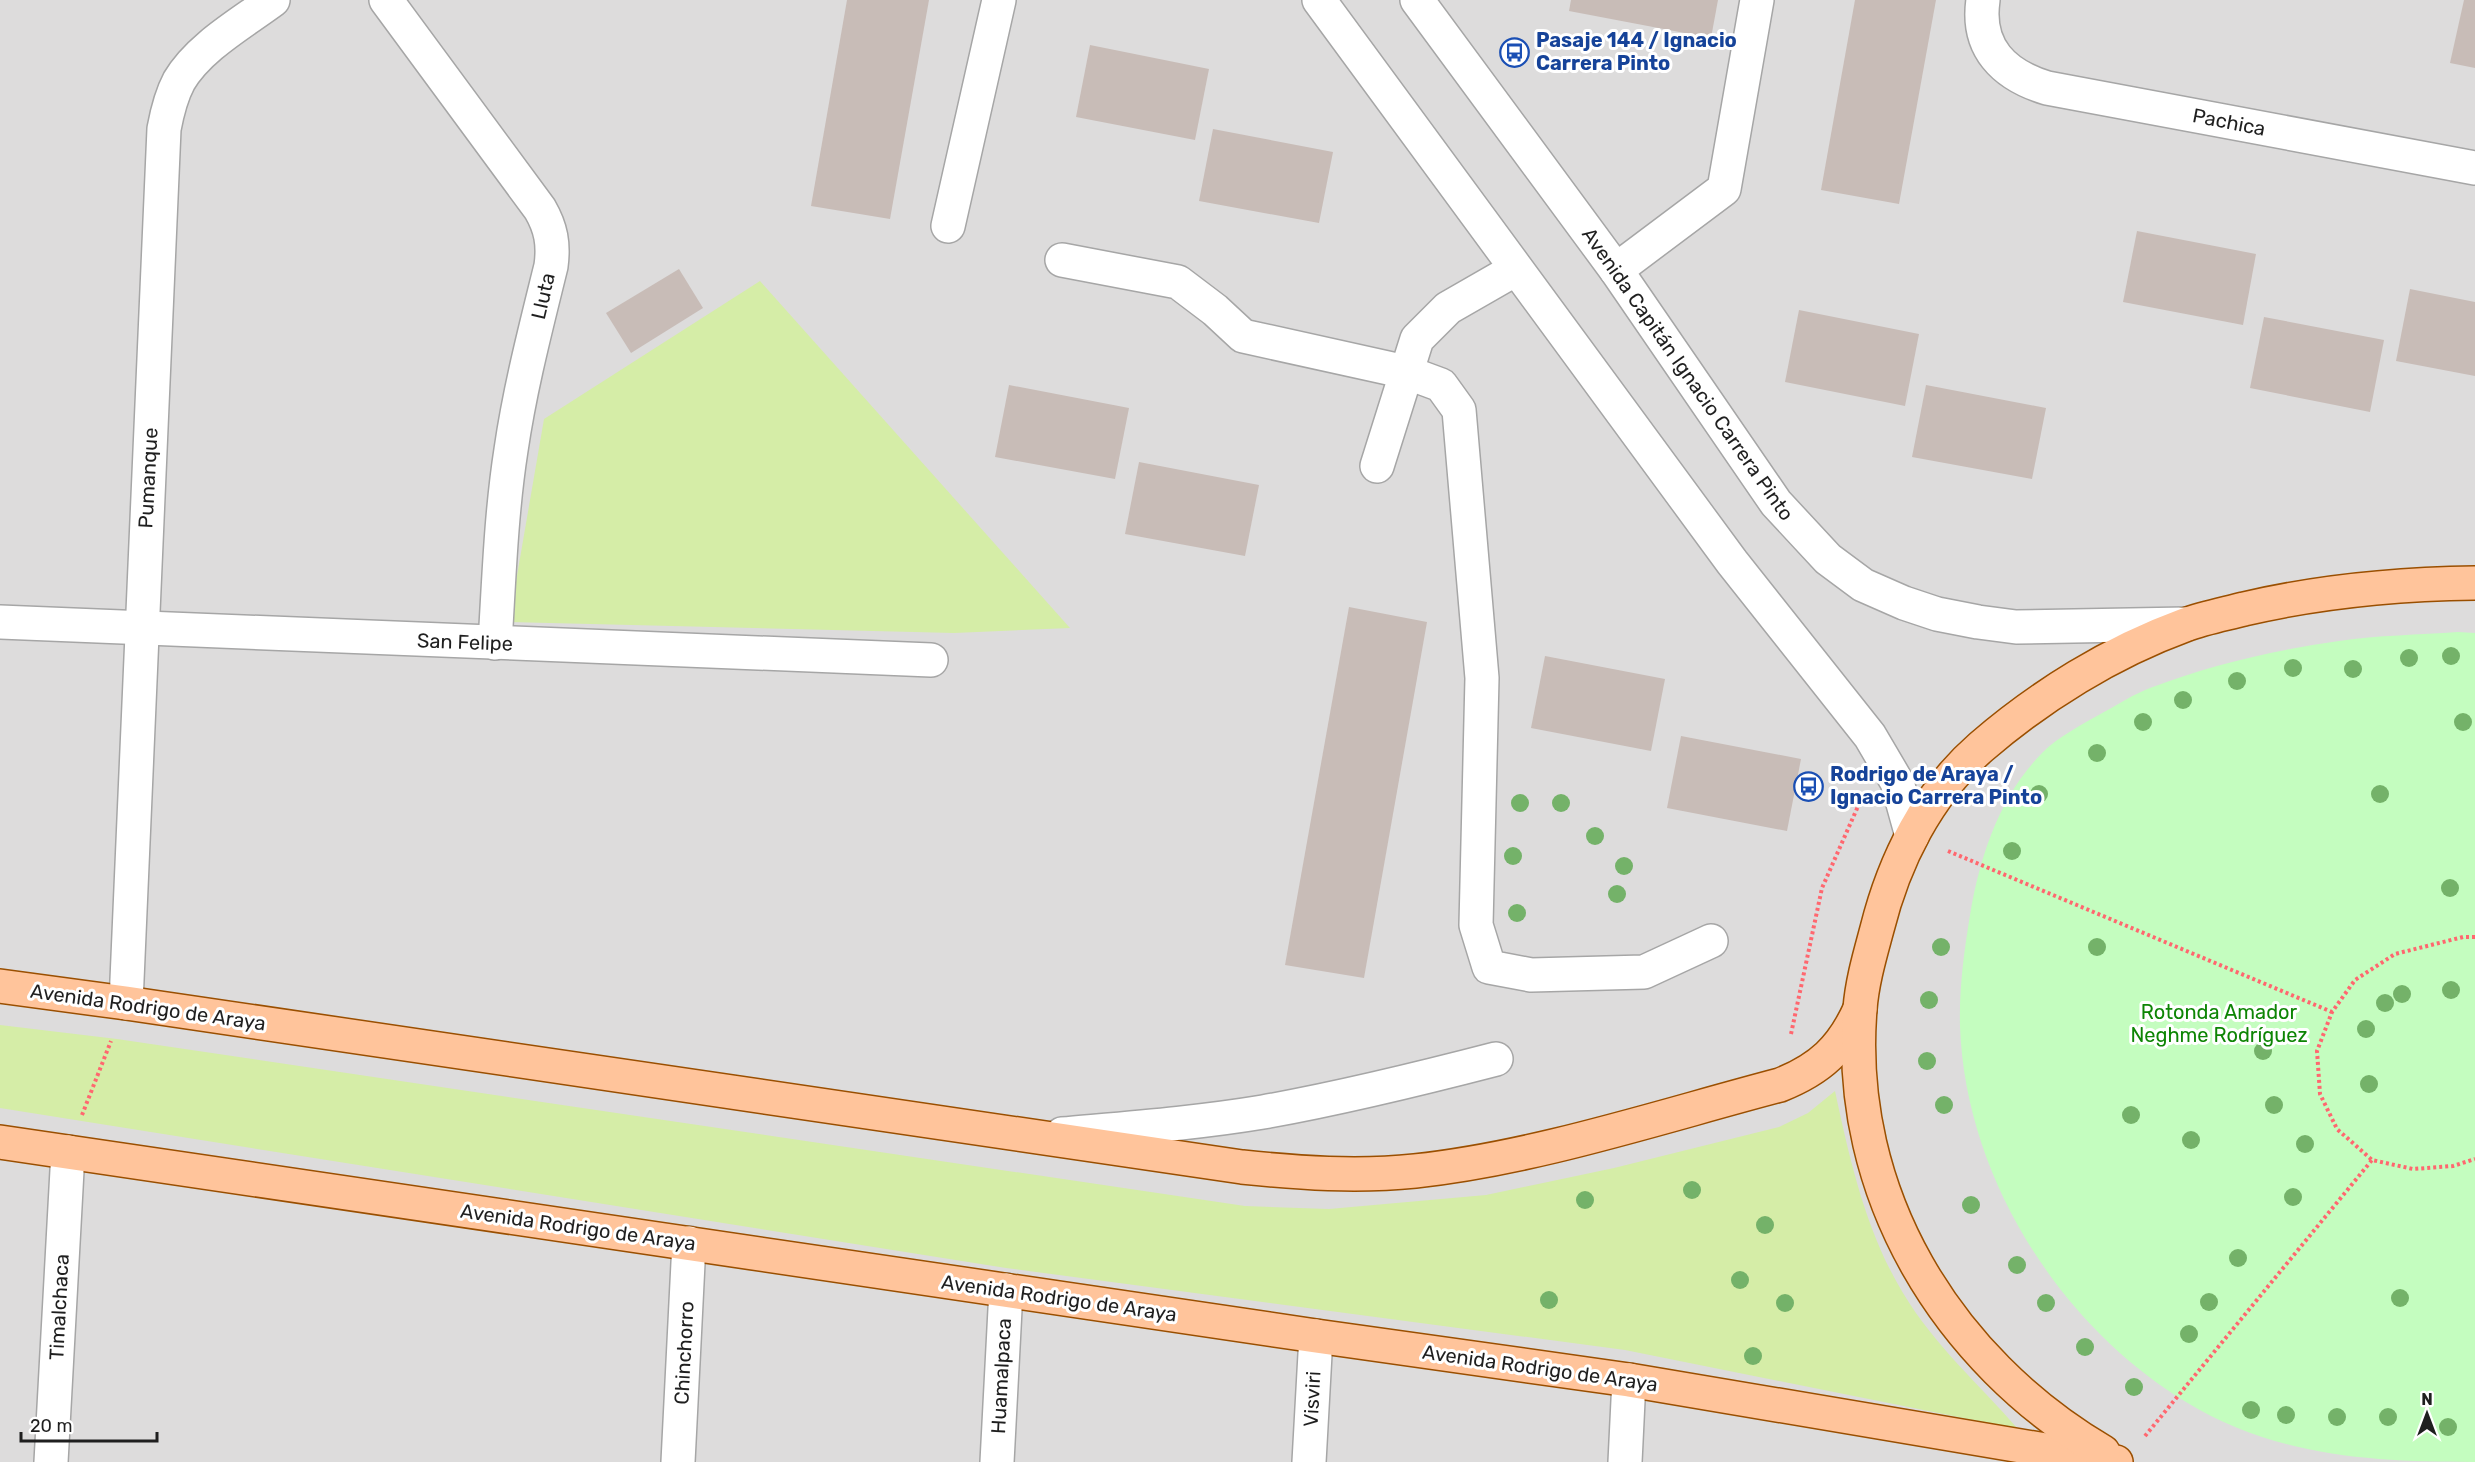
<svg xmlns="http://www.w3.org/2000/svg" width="2475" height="1462" viewBox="0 0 2475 1462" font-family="Rubik,sans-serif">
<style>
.residential{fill:#dddcdc}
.grass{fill:#d5eda7}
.park{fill:#c4fdbf}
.building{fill:#c8bcb7}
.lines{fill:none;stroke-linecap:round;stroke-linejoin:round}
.minor-casing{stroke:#a6a6a6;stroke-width:36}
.major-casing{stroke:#9a4f00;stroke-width:36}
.path{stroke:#ff676f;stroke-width:4;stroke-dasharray:3 3;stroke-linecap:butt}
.minor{stroke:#fff;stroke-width:33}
.major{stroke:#ffc49b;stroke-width:33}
.tree{fill:#74b269}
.labels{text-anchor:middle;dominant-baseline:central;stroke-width:6;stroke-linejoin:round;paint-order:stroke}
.transit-label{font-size:20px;font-weight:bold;fill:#164399;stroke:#fff;text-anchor:start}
.street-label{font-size:20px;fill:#1f1f1f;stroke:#fff}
.park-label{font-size:20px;fill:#0e8505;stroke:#fff}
</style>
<rect width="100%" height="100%" fill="#f0eae4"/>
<rect class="residential" x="0" y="0" width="2475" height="1462"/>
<g class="grass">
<polygon points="760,281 1070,628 954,633 509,622 544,419"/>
<path d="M0,1025l117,14 1128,167 84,3 157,-14 128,-27 165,-41 29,-14 27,-22c15,70 31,141 68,202 31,52 76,91 115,136l-393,-79 -619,-82 -1006,-160z"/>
</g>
<path class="park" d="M2458,632l17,1v829c-102,0 -199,-5 -289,-60 -127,-77 -221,-226 -226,-376 -1,-38 4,-74 10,-111 10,-59 29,-118 72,-162 17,-17 41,-29 62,-41 15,-8 30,-18 46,-24 60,-23 125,-38 189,-47 39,-6 80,-6 119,-9z"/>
<g class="building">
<polygon points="847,0 929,0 890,219 811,206"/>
<polygon points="1571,0 1718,0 1711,38 1569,11"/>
<polygon points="1855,0 1936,0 1899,204 1821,190"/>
<polygon points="2464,0 2475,0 2475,68 2450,63"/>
<polygon points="1090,45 1209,69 1195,140 1076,117"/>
<polygon points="1213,129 1333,152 1319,223 1199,201"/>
<polygon points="2137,231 2256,254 2243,325 2123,302"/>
<polygon points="679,269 703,308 631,353 606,313"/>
<polygon points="2410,289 2475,302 2475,376 2396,361"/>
<polygon points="1799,310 1919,334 1905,406 1785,382"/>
<polygon points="2264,317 2384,340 2370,412 2250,388"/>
<polygon points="1009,385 1129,408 1115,479 995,457"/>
<polygon points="1926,385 2046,408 2032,479 1912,457"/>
<polygon points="1139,462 1259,485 1245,556 1125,534"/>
<polygon points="1349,607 1427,622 1364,978 1285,965"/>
<polygon points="1545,656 1665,679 1651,751 1531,728"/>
<polygon points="1681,736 1801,759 1787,831 1667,808"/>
</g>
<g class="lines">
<defs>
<g id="minor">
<path d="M386,0l154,209c11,19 14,35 11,57 -15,61 -31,122 -40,184 -10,64 -12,129 -16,193"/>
<polyline points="1319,0 1732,562 1870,736 1897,782 1912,836"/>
<polyline points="1417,0 1616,270 1776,503 1828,559 1863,585 1904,603 1937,614 1978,622 2016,627 2186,624"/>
<path d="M1983,0c-7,48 21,75 64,88l428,80"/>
<polyline points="948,226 999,0"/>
<polyline points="1062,260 1178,282 1215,310 1243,336 1406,372 1441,385 1459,410 1482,678 1476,925 1489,967 1531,975 1644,972 1711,941"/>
<polyline points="1616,270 1724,189 1757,0"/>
<polyline points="1377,466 1417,339 1448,308 1516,269"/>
<polyline points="0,622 931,660"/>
<path d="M126,1003l38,-874c3,-16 7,-33 15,-48 20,-34 63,-58 94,-81"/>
<path d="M1062,1134c67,-6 135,-11 201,-22 79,-14 156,-33 233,-53"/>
<polyline points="51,1462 68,1152"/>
<polyline points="678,1462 689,1243"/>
<polyline points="997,1462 1006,1290"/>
<polyline points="1309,1462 1316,1336"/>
<polyline points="1625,1462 1629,1380"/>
</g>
<g id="major">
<path d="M0,986l126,17 1116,164c58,6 115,10 173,4 121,-13 247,-55 365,-86 40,-16 62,-36 80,-76"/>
<polyline points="0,1142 1316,1336 1629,1380 2116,1462"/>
<path d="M2103,1452c-156,-92 -258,-258 -243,-443 2,-27 10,-54 17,-80 17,-68 50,-135 104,-182 59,-51 130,-95 204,-122 19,-7 40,-11 59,-16 77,-18 153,-25 231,-26"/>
</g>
</defs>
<use href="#minor" class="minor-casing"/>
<use href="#major" class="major-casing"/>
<g class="path">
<polyline points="1948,851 2332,1012"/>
<polyline points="2475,937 2463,937 2395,954 2355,980 2332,1012 2317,1051 2320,1094 2337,1129 2372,1160 2413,1169 2453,1166 2475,1159"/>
<polyline points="1791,1034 1822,888 1859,804"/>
<polyline points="82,1115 111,1041"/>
<polyline points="2145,1436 2372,1160"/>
</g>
<use href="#minor" class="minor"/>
<use href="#major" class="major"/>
</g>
<g class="tree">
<circle cx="2451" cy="656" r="9"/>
<circle cx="2409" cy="658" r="9"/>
<circle cx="2293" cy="668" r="9"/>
<circle cx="2353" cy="669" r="9"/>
<circle cx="2237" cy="681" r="9"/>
<circle cx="2183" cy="700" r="9"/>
<circle cx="2143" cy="722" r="9"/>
<circle cx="2463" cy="722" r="9"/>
<circle cx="2097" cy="753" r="9"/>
<circle cx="2039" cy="794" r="9"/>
<circle cx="2380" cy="794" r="9"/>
<circle cx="1520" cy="803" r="9"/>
<circle cx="1561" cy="803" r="9"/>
<circle cx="1595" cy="836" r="9"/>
<circle cx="2012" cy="851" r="9"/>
<circle cx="1513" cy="856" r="9"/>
<circle cx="1624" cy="866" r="9"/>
<circle cx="2450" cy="888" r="9"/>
<circle cx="1617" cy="894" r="9"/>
<circle cx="1517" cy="913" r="9"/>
<circle cx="1941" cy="947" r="9"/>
<circle cx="2097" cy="947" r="9"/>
<circle cx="2451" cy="990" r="9"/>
<circle cx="2402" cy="994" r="9"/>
<circle cx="1929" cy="1000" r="9"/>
<circle cx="2385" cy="1003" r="9"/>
<circle cx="2366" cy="1029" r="9"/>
<circle cx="2263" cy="1051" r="9"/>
<circle cx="1927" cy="1061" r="9"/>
<circle cx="2369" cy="1084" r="9"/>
<circle cx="1944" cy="1105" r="9"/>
<circle cx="2274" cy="1105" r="9"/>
<circle cx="2131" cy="1115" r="9"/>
<circle cx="2191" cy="1140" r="9"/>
<circle cx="2305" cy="1144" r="9"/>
<circle cx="1692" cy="1190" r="9"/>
<circle cx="2293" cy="1197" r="9"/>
<circle cx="1585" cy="1200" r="9"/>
<circle cx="1971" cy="1205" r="9"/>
<circle cx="1765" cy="1225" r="9"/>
<circle cx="2238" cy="1258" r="9"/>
<circle cx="2017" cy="1265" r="9"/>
<circle cx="1740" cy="1280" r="9"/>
<circle cx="2400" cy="1298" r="9"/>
<circle cx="1549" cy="1300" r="9"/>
<circle cx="2209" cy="1302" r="9"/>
<circle cx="1785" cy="1303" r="9"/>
<circle cx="2046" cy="1303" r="9"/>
<circle cx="2189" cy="1334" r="9"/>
<circle cx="2085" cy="1347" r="9"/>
<circle cx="1753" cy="1356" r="9"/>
<circle cx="2134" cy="1387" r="9"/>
<circle cx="2251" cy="1410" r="9"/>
<circle cx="2286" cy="1415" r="9"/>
<circle cx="2337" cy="1417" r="9"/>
<circle cx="2388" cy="1417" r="9"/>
<circle cx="2448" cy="1427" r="9"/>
</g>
<defs>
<symbol id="bus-ring" viewBox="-11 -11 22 22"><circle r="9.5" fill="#fff" stroke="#1a4fb4" stroke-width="1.5"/><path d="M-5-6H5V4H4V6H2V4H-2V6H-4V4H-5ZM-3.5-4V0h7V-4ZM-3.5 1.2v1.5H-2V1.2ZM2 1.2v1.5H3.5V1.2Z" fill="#1a4fb4"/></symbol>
</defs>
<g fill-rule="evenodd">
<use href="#bus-ring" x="1498" y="36" width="33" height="33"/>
<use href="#bus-ring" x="1792" y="770" width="33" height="33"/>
</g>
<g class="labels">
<g class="transit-label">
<text x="1536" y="40">Pasaje 144 / Ignacio<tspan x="1536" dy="23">Carrera Pinto</tspan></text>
<text x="1830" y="774">Rodrigo de Araya /<tspan x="1830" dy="23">Ignacio Carrera Pinto</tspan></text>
</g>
<g class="street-label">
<text transform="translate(2229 122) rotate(11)">Pachica</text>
<text transform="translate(543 296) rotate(-77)">Lluta</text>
<text transform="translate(1688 374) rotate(55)">Avenida Capitán Ignacio Carrera Pinto</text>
<text transform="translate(148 478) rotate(-87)">Pumanque</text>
<text transform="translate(465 642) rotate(2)">San Felipe</text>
<text transform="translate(148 1007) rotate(8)">Avenida Rodrigo de Araya</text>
<text transform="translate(578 1227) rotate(8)">Avenida Rodrigo de Araya</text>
<text transform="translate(1059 1298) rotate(8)">Avenida Rodrigo de Araya</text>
<text transform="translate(59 1307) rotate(-87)">Timalchaca</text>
<text transform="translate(684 1353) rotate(-87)">Chinchorro</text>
<text transform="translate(1540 1368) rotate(8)">Avenida Rodrigo de Araya</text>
<text transform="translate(1001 1376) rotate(-87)">Huamalpaca</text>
<text transform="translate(1312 1399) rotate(-87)">Visviri</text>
</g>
<g class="park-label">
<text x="2219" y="1012">Rotonda Amador<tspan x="2219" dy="23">Neghme Rodríguez</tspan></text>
</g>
</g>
<g transform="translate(2427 1414)" stroke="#ffffff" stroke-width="4.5" paint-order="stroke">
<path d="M0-4.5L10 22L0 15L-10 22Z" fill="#1f1f1f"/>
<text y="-9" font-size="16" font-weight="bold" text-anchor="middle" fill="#1f1f1f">N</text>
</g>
<path d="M21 1432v9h136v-9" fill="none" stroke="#1f1f1f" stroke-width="3"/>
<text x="30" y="1432" font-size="18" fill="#1f1f1f" stroke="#ffffff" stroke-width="4.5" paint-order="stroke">20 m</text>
</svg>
